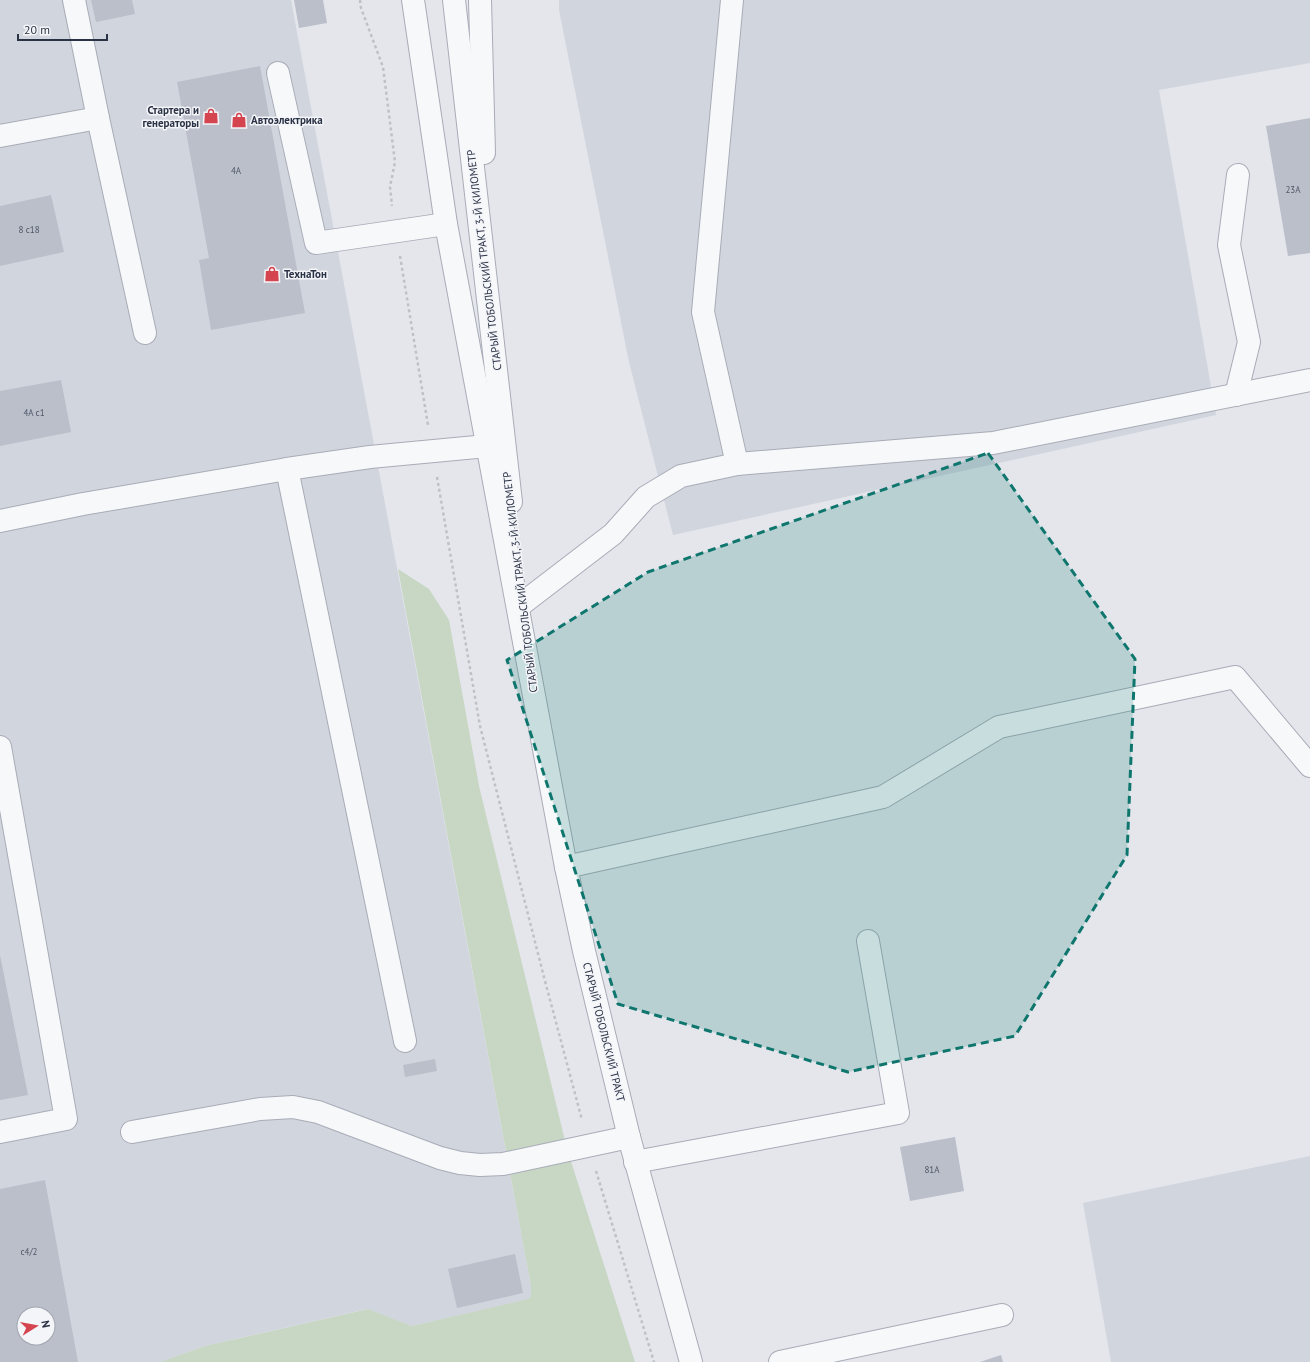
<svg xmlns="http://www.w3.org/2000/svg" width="1310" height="1362" viewBox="0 0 1310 1362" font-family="'PT Sans',sans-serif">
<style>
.built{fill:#d1d5de;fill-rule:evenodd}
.green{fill:#c8d6c4}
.building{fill:#babfca;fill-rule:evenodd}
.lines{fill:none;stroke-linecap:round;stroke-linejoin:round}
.minor-casing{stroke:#a8acb7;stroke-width:24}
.path{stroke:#bec1c7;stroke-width:2.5;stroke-dasharray:3 3;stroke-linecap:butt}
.minor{stroke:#f7f8fa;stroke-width:22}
.marked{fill:#0f766e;fill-opacity:0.2;stroke:#0f766e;stroke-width:3;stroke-dasharray:8 5;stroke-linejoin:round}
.labels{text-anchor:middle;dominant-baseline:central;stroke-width:3;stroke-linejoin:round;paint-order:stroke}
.number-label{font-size:9px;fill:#4e5566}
.poi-label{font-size:11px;font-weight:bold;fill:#2a3245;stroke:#f4f5f9;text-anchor:start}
.street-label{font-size:11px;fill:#2a3245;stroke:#f4f5f9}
</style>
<rect width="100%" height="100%" fill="#e4e6ec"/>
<g class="built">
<path d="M0,0h291l240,1286v11l-6,3 -113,26 -45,-17 -162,37 -45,16h-160zM24,1314h24v24h-24z"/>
<polygon points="559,0 1310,0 1310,63 1159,90 1216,415 673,535 629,362 559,10"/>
<polygon points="1310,1156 1310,1362 1111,1362 1083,1203"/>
</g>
<polygon class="green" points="398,569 429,589 449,620 479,786 567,1149 635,1362 160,1362 205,1346 368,1309 412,1326 524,1300 531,1297 531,1286"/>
<g class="building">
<polygon points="91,0 132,0 135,14 96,22"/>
<polygon points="294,0 323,0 327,23 299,28"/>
<polygon points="260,66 305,313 211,330 199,260 209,258 177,82"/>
<polygon points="1310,118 1310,253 1288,256 1266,126"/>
<polygon points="51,195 64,252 0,266 0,206"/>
<polygon points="61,380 71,432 0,446 0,391"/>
<polygon points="0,955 28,1095 0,1100"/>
<polygon points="435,1059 437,1071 405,1077 403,1065"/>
<polygon points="955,1137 964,1191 910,1201 900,1147"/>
<path d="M45,1180l33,182h-78v-173zM24,1314h24v24h-24z"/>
<polygon points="515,1254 523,1293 457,1308 448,1269"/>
<polygon points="1001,1355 1003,1362 980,1362"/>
</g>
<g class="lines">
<defs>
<g id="minor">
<polyline points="74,0 98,118"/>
<polyline points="413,0 446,224 566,867 584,951 629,1137 691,1362"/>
<polyline points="454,0 511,502"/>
<polyline points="480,0 484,153"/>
<polyline points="732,0 703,312 737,464"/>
<polyline points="278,73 316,243 446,224"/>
<polyline points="0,136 98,118 145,333"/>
<polyline points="1236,395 1249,342 1229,245 1238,175"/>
<polyline points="287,469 405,1041"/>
<polyline points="0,521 83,504 287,469 370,457 487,446"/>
<polyline points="523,603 613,534 646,497 681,476 737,464 993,443 1310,380"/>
<polyline points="0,747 66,1119 0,1132"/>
<polyline points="566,867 883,797 999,727 1235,677 1310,766"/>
<polyline points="132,1132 260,1109 293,1107 318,1112 440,1158 460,1163 480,1165 503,1164 629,1137"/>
<polyline points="635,1162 898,1113 868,941"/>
<polyline points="780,1362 1002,1315"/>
</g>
</defs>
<use href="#minor" class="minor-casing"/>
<g class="path">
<polyline points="360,0 361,8 383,67 395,162 390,187 392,206"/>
<polyline points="400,256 428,425"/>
<polyline points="437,477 480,726 545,981 582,1120"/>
<polyline points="596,1171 654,1362"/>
</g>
<use href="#minor" class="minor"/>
</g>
<path class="marked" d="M988,453l147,206 -8,196 -112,181 -167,36 -230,-68 -111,-344 141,-88z"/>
<defs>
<symbol id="shop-bare" viewBox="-9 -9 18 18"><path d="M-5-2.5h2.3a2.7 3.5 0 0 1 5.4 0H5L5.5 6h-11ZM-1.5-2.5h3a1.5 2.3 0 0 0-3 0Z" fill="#d44550" stroke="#f4f5f9" stroke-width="2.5" paint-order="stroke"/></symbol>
</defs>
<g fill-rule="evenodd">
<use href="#shop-bare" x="200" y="105" width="22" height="22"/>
<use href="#shop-bare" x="228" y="109" width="22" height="22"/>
<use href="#shop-bare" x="261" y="263" width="22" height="22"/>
</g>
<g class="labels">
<g class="number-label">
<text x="236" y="170">4А</text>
<text x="1293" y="189">23А</text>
<text x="29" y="229">8 с18</text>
<text x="34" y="412">4А с1</text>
<text x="932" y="1169">81А</text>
<text x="29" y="1251">с4/2</text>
</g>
<g class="poi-label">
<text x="199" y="110" text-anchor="end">Стартера и<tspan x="199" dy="13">генераторы</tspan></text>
<text x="251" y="120">Автоэлектрика</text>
<text x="284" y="274">ТехнаТон</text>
</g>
<g class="street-label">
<text transform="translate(484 260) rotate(-97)">СТАРЫЙ ТОБОЛЬСКИЙ ТРАКТ, 3-Й КИЛОМЕТР</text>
<text transform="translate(520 582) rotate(-97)">СТАРЫЙ ТОБОЛЬСКИЙ ТРАКТ, 3-Й КИЛОМЕТР</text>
<text transform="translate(604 1032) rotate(76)">СТАРЫЙ ТОБОЛЬСКИЙ ТРАКТ</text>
</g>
</g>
<g transform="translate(36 1326) rotate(79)"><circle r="19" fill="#f4f5f9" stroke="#a3a7b1"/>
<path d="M0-3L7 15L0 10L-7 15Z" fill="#d44550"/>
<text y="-6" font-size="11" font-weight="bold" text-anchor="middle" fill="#2a3245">N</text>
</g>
<path d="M18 34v6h89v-6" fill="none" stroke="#2a3245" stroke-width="2"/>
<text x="24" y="34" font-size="12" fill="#2a3245" stroke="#f4f5f9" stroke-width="3" paint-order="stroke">20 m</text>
</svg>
